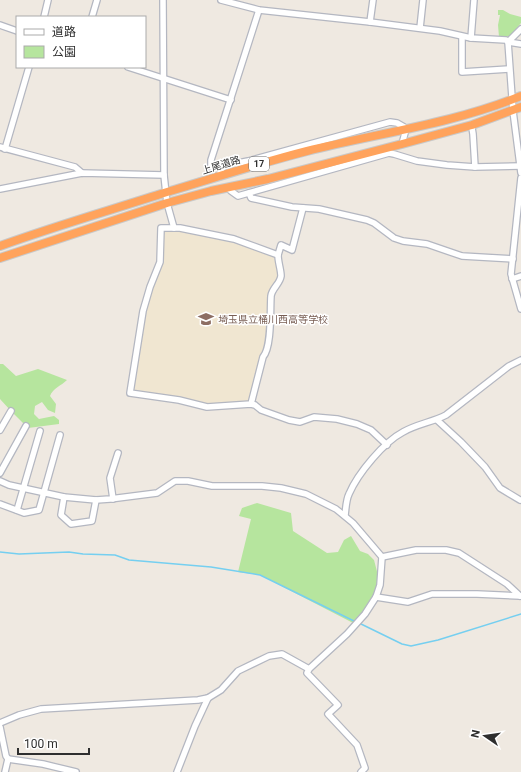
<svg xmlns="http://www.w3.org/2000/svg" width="521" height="772" viewBox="0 0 521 772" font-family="Roboto,'Noto Sans JP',sans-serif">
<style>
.education{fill:#f0e6d1}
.green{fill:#b6e59e}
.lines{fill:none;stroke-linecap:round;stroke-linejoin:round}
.stream{stroke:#75cff0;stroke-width:1.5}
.minor-casing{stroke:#b4b7c1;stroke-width:8}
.highway-casing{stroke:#c9c9c9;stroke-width:10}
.minor{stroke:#fff;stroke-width:5.5}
.highway{stroke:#ffa35c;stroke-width:8}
.labels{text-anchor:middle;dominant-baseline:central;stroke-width:3;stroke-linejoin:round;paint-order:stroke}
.shield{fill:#fff;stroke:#6d6d6d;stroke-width:1}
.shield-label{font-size:9px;font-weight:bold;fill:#2e2e2e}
.street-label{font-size:10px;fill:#2e2e2e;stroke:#fff}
.education-label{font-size:10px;fill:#785e54;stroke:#fff;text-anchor:start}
</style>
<rect width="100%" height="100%" fill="#efe9e1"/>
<polygon class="education" points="163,230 172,230 234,243 263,252 274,257 278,275 277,279 269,291 269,313 266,348 250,403 208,405 134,392 132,390 144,316 152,289 162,264"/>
<g class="green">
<polygon points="498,10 503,10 510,14 521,17 521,23 510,36 499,37 498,25 500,15 498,15"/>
<path d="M0,364h3l13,12 22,-7 29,11c-6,6 -14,8 -17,16l6,8 -1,9 -7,-3 -6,-8 -7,4 -1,8 5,5 15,-3 5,4v4l-31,4 -17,-17 -11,-12z"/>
<polygon points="257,503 291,513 293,531 327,553 338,552 344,540 351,536 360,551 368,554 374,560 380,583 376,597 355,624 260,575 238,572 251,519 239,516 242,508"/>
</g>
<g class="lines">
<g class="stream">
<polyline points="0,552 19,554 69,552 83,554 115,555 129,560 211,567 260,575 356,622"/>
<polyline points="359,623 402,644 411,646 438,640 521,614"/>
</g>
<defs>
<g id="minor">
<polyline points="163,0 164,175 167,203 174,228"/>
<polyline points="221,0 259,10 370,22 440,31 471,38 506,40 508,42 521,44"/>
<polyline points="44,17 48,0"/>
<polyline points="92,17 97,0"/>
<polyline points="370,22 373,0"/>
<polyline points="0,25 17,31"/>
<polyline points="420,28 423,0"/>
<polyline points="521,29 508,42 513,111 521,173"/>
<polyline points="462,37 462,72 509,69"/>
<polyline points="471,38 474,0"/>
<polyline points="128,67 231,100"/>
<polyline points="472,128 473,134 475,167"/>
<polyline points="0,147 75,167 82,173"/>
<polyline points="5,149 29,67"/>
<polyline points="222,168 219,167 211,167 211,160 259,10"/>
<polyline points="219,177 222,168 228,165 248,161 390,122 397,123 404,127 405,133 402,144"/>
<polyline points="521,178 511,274 521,309"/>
<polyline points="228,188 231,191 238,196 389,153 394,154 417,161 447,165 475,167 521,166"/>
<polyline points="0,189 82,173 164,175"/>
<polyline points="249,193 251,198 292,207 319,209 367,220 374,223 394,238 403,241 427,244 462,256 513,259"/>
<polyline points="278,255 281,245 292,250 303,208"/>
<polyline points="512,279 521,276"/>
<path d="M251,404l12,-47c9,-10 7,-47 8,-61 1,-8 9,-12 10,-20 0,-6 -3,-14 -3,-21l-44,-16 -54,-11h-19l-1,34 -10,25 -7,24 -13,82 49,7 28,7 44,-3 4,1 6,5 28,10 11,2 14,-5 23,2 20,5 14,6 16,15"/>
<polyline points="437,420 461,442 485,467 500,488 520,500"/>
<polyline points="0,430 11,411"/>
<polyline points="0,473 26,426"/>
<polyline points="0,481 9,485 64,497 96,500 110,499 157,493 175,481 188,481 212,486 262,486 281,488 306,494 336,509 353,523 382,557 380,585 376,597 365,614 347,634 309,669 307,673 338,705 328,714 357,745 365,768 361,772"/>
<polyline points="64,497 61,515 71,524 92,521 96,500"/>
<polyline points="113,499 110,478 118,453"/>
<polyline points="0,504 24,513 39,510 60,435"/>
<polyline points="17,510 40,431"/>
<path d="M345,515c1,-7 1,-15 4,-21 9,-21 35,-52 54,-62 14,-8 30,-10 43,-17l63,-49 12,-6"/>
<polyline points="382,557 416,550 446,550 459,553 507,584 520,596"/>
<polyline points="376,597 408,602 432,594 477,594 520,596"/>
<polyline points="0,723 19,715 41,709 198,700 208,698 221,690 238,671 269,656 282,654 309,669"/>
<polyline points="0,727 6,756 8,759 5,772"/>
<polyline points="8,759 43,764 76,772"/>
<polyline points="177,772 195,726 208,698"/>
</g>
<g id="highway">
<path d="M0,246c55,-20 111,-36 167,-54 47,-14 93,-29 140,-41 72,-18 145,-27 214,-55"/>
<polyline points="0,258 167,203 211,191 268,179 402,144 472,125 521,107"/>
</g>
</defs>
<use href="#minor" class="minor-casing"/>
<use href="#highway" class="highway-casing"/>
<use href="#minor" class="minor"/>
<use href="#highway" class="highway"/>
</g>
<defs>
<symbol id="school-bare" viewBox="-9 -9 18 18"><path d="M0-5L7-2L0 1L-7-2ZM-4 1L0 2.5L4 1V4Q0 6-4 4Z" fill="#8d6e63" stroke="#fff" stroke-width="2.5" paint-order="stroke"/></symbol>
</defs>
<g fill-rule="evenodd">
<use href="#school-bare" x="195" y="308" width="22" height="22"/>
</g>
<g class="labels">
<rect class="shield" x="249" y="157" width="20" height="14" rx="3"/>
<g class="shield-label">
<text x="259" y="164">17</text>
</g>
<g class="street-label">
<text transform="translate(221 165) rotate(-17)">上尾道路</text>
</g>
<g class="education-label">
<text x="218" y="319">埼玉県立桶川西高等学校</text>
</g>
</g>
<rect x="16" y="16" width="130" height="52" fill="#ffffff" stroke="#ababab"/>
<rect x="24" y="29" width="20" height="6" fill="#ffffff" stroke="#ababab"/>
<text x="52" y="36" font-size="12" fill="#2e2e2e">道路</text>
<rect x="24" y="46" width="20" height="12" fill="#b6e59e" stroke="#ababab"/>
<text x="52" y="56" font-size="12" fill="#2e2e2e">公園</text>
<g transform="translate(485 736) rotate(283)" stroke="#ffffff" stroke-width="3" paint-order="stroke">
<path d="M0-3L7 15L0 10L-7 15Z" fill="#2e2e2e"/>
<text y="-6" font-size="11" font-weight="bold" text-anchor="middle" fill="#2e2e2e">N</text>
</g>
<path d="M18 748v6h71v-6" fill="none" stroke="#2e2e2e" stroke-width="2"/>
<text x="24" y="748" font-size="12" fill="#2e2e2e" stroke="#ffffff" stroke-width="3" paint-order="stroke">100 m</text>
</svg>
